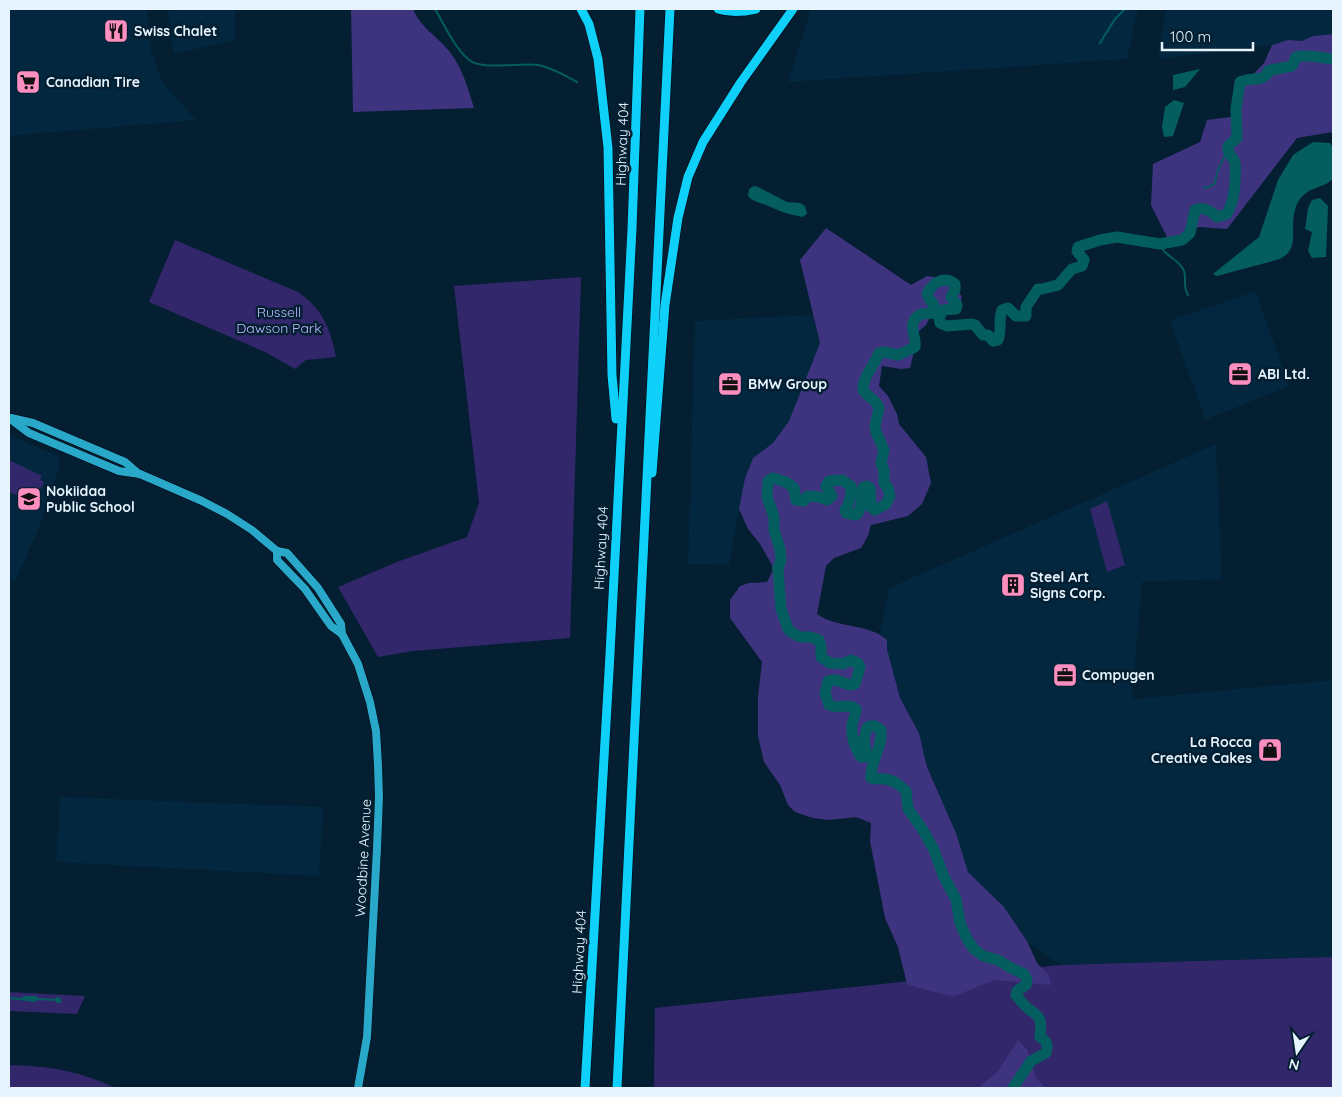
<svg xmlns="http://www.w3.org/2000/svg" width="1342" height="1097" viewBox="0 0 1342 1097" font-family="Quicksand,sans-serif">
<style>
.built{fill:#02273e}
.green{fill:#32276b}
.forest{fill:#3e337e}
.water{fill:#045e60}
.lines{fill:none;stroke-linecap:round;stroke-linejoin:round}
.stream{stroke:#045e60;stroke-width:2}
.river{stroke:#045e60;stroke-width:11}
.primary-casing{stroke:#000815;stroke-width:9}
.highway-casing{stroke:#000815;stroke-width:10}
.primary{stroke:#29a8c9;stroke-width:8}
.highway{stroke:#0fd0f9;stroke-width:9}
.labels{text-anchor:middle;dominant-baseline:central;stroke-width:5;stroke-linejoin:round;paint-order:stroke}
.poi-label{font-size:14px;font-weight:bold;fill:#e7f4fe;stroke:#031f31;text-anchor:start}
.street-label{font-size:14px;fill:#e7f4fe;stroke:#031f31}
.park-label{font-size:14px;fill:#bfbdfe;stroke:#031f31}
</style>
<rect width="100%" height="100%" fill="#031f31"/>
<g class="built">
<polygon points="9,9 147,9 151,51 163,83 196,120 9,136"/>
<polygon points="168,9 235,9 235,40 174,54 171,36"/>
<polygon points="811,9 1138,9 1127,59 788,82"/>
<polygon points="1166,9 1333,9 1333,34 1313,36 1302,41 1288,40 1272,45 1158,59"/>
<polygon points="1256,291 1289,386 1205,420 1170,320"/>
<polygon points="813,315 820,343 789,421 773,443 753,458 745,478 729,565 688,564 695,321"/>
<polygon points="9,435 58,456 59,468 38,530 15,582 9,579"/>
<polygon points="1216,444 1222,579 1142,582 1132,699 1333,680 1333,957 1060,965 1027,941 1004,907 968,872 956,833 927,767 919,733 900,698 887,649 887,640 880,633 889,588"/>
<polygon points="60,797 323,807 319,876 56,862"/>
</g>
<g class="green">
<path d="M175,240l123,52c25,18 32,35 38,65l-30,3 -11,9 -30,-17 -116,-50z"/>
<polygon points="581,277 570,638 413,651 378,657 338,587 397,562 467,537 479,503 454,286"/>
<polygon points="9,460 42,476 40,480 44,482 34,503 9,492"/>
<polygon points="1107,501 1125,565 1107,572 1090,509"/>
<polygon points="1333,957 1333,1088 654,1088 655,1008 1060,965"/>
<polygon points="9,992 85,996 77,1014 9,1011"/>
<path d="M9,1065c40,1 70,6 107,23h-107z"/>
</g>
<g class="forest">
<path d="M351,9h62c7,18 24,27 36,42 13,16 19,37 25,57l-121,4z"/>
<polygon points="1333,34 1333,132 1297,138 1227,229 1199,227 1169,241 1151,205 1153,164 1200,142 1207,120 1237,116 1241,87 1264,63 1272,45 1288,40 1302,41 1313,36"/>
<path d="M826,228l85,57 16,-9 21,3 14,18 -4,12c-10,4 -16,-1 -26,4l-6,12 -7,6 -9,37 -9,1 -19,-3 -3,20 9,10 9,18 2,10 27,33 5,26 -9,21 -14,12 -37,9 -3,11 -7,12 -27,10 -8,8 -9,48c21,15 52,9 70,26v9l13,49 19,35 8,34 29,66 12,39 36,35 23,34 10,22 12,12 2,10 -57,-5 -39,16 -22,-4 -26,-8 -9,-37 -13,-29 -15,-77 1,-18 -15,-6 -27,3 -16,-2 -18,-6 -7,-7 -8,-20 -16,-23 -6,-26v-39l4,-35 -32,-44v-18l10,-14 9,-3 18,-1 5,-10v-7l-12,-21 -12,-15 -9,-20 6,-31 8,-20 20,-15 16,-22 31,-78 -20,-83z"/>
<polygon points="1018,1040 1028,1051 1036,1078 1046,1088 978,1088 998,1071"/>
</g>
<g class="water">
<polygon points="1200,69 1185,87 1173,90 1173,75"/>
<polygon points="1174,100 1184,103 1173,136 1164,137 1162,127 1165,107"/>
<path d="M1313,142l17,1c4,6 3,11 3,18 0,5 2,12 0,16 -4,13 -31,6 -38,33 -6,19 6,38 -15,49l-63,17 -4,-2 46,-37 19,-57 15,-25z"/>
<path d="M754,186l4,1 29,15 13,1 5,3 2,8 -5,3c-14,-3 -23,-6 -36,-12 -7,-3 -13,-3 -18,-9l1,-7z"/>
<polygon points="1320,198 1328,206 1326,257 1312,258 1308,251 1312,232 1305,229 1308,208 1312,200"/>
<polygon points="23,996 37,996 37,998 56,999 56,997 61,998 61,1003 56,1003 56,1001 37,1000 36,1002 9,999 9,997 23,998"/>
</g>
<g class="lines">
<g class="stream">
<path d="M435,9c10,17 19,38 34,51 14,11 51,2 69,5 15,3 26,10 39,17"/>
<polyline points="1100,43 1115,19 1125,9"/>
<path d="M1204,188c15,-3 10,-7 14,-18 3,-6 6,-13 10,-19"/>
<path d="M1160,244c4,13 19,14 24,27 3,8 -2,14 4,24"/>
</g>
<path class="river" d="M1013,1088l18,-27 15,-8c2,-8 2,-11 -6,-16 1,-14 3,-19 -10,-27 -5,-3 -10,-10 -14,-15l1,-4 9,-6 1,-5 -3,-6 -11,-5 -15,-9 -15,-4 -9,-7 -7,-10 -7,-16 -4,-24 -12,-22 -11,-29 -12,-21 -13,-18 -2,-18c-5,-5 -14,-12 -22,-12 -6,-1 -8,1 -13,-1 -1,-17 12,-30 10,-48l-6,-4h-5l-3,2 -3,11 2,13 -1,5h-4c-6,-9 -10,-21 -9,-32 1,-6 4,-9 4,-16 -8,-6 -18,0 -27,-4l-4,-12 3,-12c11,-5 17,7 27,3l5,-17 -2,-4 -7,-3 -8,4 -13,-1 -9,-6v-11l-2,-6 -9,-3h-10l-9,-5 -3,-3 -7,-20 -3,-41 3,-8 -1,-11 -6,-19v-13l-7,-20 1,-16 5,-3 13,4 8,6 2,12 8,1 3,-5 12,1 8,3 5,-4 -6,-10 3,-5 13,-1 9,6c1,9 -1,16 -6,24l1,3 10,2c8,-7 4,-19 7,-28l4,-1 3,2 1,19 4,3 11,-6 4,-8 -2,-8 -4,-5v-12l-3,-8 3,-13 -8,-18 -1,-6 4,-18c-3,-9 -11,-10 -16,-18 0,-14 11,-24 16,-37l5,-1 14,3 17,-8c2,-12 -10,-24 6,-33l14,-1c2,-9 -6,-11 -8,-19 5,-11 17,-19 28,-10v6l-4,7 6,8 -1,4 -13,1 -4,8 1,5 7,3 25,-2 3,1 8,10h5l5,6 5,-1c4,-10 0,-20 4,-30l6,-2 8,8h10v-9l12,-18c6,1 13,-3 20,-4l14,-16 10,-3 2,-6 -7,-9 1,-4 22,-7 17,-3 43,7 22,-4 8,-7 5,-23c8,-4 16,1 22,7l10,-3c8,-14 9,-35 8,-51 -1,-7 -8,-7 -7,-17l9,-8 -1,-29 4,-27c10,-5 21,0 28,-9v-2l3,-1 21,-4 4,-9c12,-3 24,1 37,2"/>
<defs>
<g id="primary">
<polyline points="9,418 29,433 119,471 140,474 202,501 227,514 252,530 277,551 287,553 318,588 341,624 342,634 358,664 370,702 376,731 378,765 379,797 377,848 367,1037 358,1088"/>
<polyline points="11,418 33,423 125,462 139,474"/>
<polyline points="277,551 277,560 305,589 331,626 342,634"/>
</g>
<g id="highway">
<polyline points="581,9 589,24 598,59 608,148 612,375 616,419"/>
<path d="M718,9c13,4 25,3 38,0"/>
<polyline points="652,473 665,305 678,218 688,177 703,142 741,82 793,9"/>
<polyline points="585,1088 610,654 632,229 640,9"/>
<polyline points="617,1088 670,9"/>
</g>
</defs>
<use href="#primary" class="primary-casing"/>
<use href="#highway" class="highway-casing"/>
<use href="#primary" class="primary"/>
<use href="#highway" class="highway"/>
</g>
<defs>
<symbol id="restaurant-square" viewBox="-11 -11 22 22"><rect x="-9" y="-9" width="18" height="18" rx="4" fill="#fd8ec0" stroke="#031f31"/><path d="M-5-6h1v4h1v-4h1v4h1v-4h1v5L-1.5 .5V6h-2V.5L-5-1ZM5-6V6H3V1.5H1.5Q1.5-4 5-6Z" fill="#111"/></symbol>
<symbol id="supermarket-square" viewBox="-11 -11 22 22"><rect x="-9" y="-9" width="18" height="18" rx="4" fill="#fd8ec0" stroke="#031f31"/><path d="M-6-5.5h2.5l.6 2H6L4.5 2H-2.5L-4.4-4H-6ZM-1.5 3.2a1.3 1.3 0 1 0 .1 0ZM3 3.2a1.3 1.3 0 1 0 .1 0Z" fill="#111"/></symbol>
<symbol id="office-square" viewBox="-11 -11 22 22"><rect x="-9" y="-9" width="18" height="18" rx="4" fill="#fd8ec0" stroke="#031f31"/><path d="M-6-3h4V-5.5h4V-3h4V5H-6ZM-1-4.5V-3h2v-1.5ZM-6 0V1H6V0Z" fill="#111"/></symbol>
<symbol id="school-square" viewBox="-11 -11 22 22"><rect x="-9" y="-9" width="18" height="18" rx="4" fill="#fd8ec0" stroke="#031f31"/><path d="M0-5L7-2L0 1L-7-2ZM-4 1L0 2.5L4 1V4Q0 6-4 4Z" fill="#111"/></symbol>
<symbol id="building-square" viewBox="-11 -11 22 22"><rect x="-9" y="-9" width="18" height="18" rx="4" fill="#fd8ec0" stroke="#031f31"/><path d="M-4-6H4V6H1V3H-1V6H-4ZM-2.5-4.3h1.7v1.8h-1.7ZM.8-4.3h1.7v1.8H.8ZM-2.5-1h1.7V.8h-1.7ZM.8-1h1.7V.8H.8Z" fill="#111"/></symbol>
<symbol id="shop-square" viewBox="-11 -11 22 22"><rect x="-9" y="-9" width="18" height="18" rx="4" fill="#fd8ec0" stroke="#031f31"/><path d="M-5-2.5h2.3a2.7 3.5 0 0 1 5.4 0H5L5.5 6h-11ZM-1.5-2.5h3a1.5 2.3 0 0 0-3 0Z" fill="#111"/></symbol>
</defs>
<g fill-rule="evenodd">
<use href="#restaurant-square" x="102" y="17" width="28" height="28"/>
<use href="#supermarket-square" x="14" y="68" width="28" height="28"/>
<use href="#office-square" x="1226" y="360" width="28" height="28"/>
<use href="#office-square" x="716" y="370" width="28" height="28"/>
<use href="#school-square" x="15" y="485" width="28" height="28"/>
<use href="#building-square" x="999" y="571" width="28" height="28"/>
<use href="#office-square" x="1051" y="661" width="28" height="28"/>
<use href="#shop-square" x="1256" y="736" width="28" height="28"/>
</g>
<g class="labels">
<g class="poi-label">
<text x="134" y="31">Swiss Chalet</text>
<text x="46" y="82">Canadian Tire</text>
<text x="1258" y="374">ABI Ltd.</text>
<text x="748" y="384">BMW Group</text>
<text x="46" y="491">Nokiidaa<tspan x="46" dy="16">Public School</tspan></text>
<text x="1030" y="577">Steel Art<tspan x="1030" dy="16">Signs Corp.</tspan></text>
<text x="1082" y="675">Compugen</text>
<text x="1252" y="742" text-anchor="end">La Rocca<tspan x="1252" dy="16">Creative Cakes</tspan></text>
</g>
<g class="street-label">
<text transform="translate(622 144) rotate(-88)">Highway 404</text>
<text transform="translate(601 548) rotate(-87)">Highway 404</text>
<text transform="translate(363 858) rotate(-87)">Woodbine Avenue</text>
<text transform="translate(579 952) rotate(-87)">Highway 404</text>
</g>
<g class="park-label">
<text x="279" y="312">Russell<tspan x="279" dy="16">Dawson Park</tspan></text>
</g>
</g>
<rect width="1342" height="1097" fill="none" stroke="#e7f4fe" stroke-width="20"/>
<g transform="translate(1297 1052) rotate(193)" stroke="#031f31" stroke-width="4" paint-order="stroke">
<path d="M0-4L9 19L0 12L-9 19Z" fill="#e7f4fe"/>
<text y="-8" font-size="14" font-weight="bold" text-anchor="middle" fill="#e7f4fe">N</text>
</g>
<path d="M1162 42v8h91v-8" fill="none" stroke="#e7f4fe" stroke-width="2.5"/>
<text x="1170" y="42" font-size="15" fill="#e7f4fe" stroke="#031f31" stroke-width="4" paint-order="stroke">100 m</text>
</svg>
